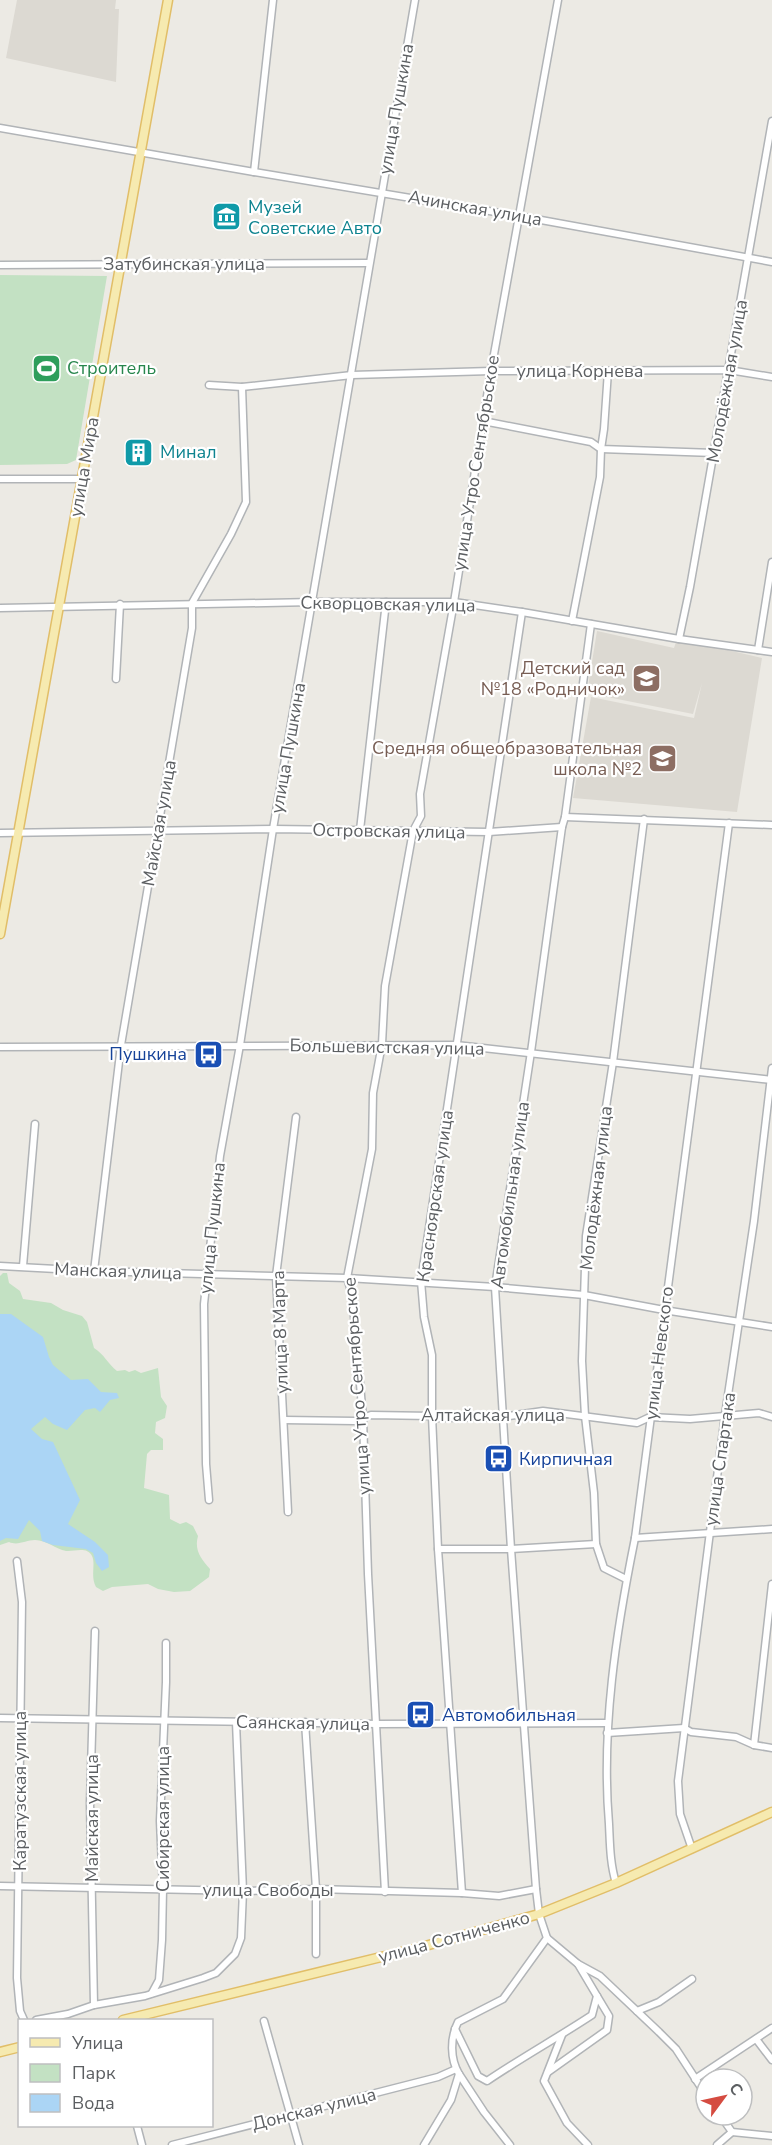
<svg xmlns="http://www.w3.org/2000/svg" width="772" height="2145" viewBox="0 0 772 2145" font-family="'Nunito Sans',sans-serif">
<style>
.education{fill:#dcd9d2}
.green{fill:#c3e1c3}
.water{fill:#abd5f5}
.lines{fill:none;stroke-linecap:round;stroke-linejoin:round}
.minor-casing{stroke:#b1b4b7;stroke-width:9}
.major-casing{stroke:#e1be68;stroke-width:11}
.minor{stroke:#fff;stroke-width:6}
.major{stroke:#f6eab0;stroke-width:8}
.labels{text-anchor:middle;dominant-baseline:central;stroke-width:4.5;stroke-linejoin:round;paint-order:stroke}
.street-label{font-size:18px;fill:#5c5f62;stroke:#fff}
.culture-label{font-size:18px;fill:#0d838f;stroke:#fff;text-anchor:start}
.leisure-label{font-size:18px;fill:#27864d;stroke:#fff;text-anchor:start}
.education-label{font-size:18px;fill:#785e54;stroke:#fff;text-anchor:end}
.transit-label{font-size:18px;fill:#164399;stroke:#fff;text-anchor:start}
</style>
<rect width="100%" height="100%" fill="#eceae4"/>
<g class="education">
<polygon points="17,0 116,0 115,9 119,9 116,82 6,58"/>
<polygon points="597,631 674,648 676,642 719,648 762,658 737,812 573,798 591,697 694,718 702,683 693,714 587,693"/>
</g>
<g class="green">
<polygon points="0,275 107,276 76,460 67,464 0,465"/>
<path d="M3,1273h4l2,10 11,8 3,8 28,4 12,7 19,6 5,6 7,26c10,6 14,16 23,23l8,-1 4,2 6,-2 6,3 17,-5 3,29 6,9 -2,12 -9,4 -1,11 8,6v11h-12l-4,4 -3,34 25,7 1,24 10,5 6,-2 7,4 5,10c-4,14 3,23 12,33l-1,8 -19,14 -16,1 -16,-3 -10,-5 -36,3 -9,4 -7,-4c-6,-11 0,-23 -4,-31 -5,-10 -18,-4 -26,-5 -10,-2 -20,-11 -31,-11 -9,0 -17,6 -26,2l-9,3v-269z"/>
</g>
<polygon class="water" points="0,1314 11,1314 43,1337 49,1357 53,1365 71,1380 88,1379 101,1392 117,1393 119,1398 110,1400 100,1412 95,1408 85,1410 67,1430 53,1424 45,1417 31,1429 42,1439 53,1442 80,1500 68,1524 95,1542 108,1555 109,1567 102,1571 96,1563 93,1553 86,1549 53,1545 42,1541 40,1531 29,1520 18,1539 6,1538 0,1541"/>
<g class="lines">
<defs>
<g id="minor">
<polyline points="0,128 254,172 519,216 772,262"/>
<polyline points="254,172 273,0"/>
<polyline points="0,265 369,263"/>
<polyline points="209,385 242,387 352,375 491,371 729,370 772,377"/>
<polyline points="483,421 591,442 601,449 714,453"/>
<polyline points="0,479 82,479"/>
<polyline points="0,608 313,602 454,602 522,612 679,639 772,652"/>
<polyline points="572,621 600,477 601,449 604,429 608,371"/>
<polyline points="679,639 690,587 772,121"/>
<polyline points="758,650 772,562"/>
<polyline points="116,679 120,604"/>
<polyline points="565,817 772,825"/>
<polyline points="360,830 386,602"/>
<polyline points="0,833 273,829 489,832 562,827"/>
<polyline points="0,1047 456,1045 772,1080"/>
<polyline points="0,1266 94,1271 347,1278 495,1287 584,1295 664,1310 772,1327"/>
<polyline points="23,1266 35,1124"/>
<polyline points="94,1271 121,1045 192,628 192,603 231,534 246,502 242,387"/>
<polyline points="284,1420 355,1421 371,1415 432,1416 437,1418 502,1417 543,1411 637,1423 650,1417 690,1419 759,1413 772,1417"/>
<polyline points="209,1500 206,1464 204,1304 220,1156 240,1045 273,829 415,0"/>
<polyline points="288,1512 276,1276 296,1117"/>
<polyline points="635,1538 772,1529"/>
<polyline points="438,1549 511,1549 596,1544"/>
<polyline points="17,1561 22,1602 17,1978 20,2011 24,2020"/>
<polyline points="626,1579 604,1568 596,1544 594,1493 585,1416 582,1361 586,1236 613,1062 644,819"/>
<polyline points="0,1718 378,1724 607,1723"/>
<polyline points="305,1722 316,1889 316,1954"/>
<polyline points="607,1733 684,1728 691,1732 736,1737 754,1745 772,1748"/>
<polyline points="754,1745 772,1584"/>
<polyline points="692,1849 680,1814 678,1781 725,1415 754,1221 772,1068"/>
<path d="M616,1883c-6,-19 -6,-39 -7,-59 -8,-95 7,-192 26,-286l94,-715"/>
<polyline points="0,1886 243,1891 316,1889 462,1893 499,1896 536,1889"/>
<polyline points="385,1892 368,1574 363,1418 352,1294 347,1278 372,1149 373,1093 382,1044 385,986 413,831 421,816 420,794 454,602 491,371 558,0"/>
<polyline points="462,1893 438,1549 432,1416 432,1355 424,1317 421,1281 522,612"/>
<polyline points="547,1938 578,1964 600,1976 659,2032 676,2049 706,2095"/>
<polyline points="152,1993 159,1980 162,1940 163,1889 160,1821 166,1682 166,1643"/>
<polyline points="94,2005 90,1803 95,1631"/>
<polyline points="637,2011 659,2002 692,1979"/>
<polyline points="36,2020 68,2014 94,2005 145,1996 203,1978 216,1973 235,1954 241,1938 243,1891 236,1722"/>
<polyline points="264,2021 299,2145"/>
<path d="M455,2029l23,47 9,5c34,-23 70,-43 105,-66l5,-19 -19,-32"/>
<polyline points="562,2035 544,2081 567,2123 588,2145"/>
<polyline points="756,2039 772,2060"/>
<polyline points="548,2072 607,2030 609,2016 597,1996"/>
<polyline points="695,2079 772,2028"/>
<polyline points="720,2115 732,2132 772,2136"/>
<polyline points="137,2126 142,2145"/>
<polyline points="172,2145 438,2077 456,2069"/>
<polyline points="424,2145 451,2100 459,2074"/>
<path d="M510,2145l-26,-33 -25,-38c-9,-15 -9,-36 -1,-52l45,-23 44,-61 -8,-24 -3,-25 -25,-340 -16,-262 36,-235 31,-225 3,-10 26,-193"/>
<polyline points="717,2145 732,2132"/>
</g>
<g id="major">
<polyline points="0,934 168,0"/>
<polyline points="123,2020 418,1948 539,1914 616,1883 772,1812"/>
<polyline points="0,2052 20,2047"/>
</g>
</defs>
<use href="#minor" class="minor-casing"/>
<use href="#major" class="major-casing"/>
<use href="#minor" class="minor"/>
<use href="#major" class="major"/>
</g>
<defs>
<symbol id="museum-square" viewBox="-11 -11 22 22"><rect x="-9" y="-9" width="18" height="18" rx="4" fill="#0f9aa8" stroke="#fff"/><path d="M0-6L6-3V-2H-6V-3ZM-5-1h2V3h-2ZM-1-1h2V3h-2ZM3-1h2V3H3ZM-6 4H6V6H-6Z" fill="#fff"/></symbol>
<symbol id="stadium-square" viewBox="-11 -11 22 22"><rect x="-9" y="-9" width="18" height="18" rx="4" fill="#2e9e5b" stroke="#fff"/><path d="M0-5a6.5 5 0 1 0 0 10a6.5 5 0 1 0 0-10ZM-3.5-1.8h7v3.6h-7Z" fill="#fff"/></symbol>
<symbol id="building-square" viewBox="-11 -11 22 22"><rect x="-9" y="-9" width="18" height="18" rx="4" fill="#0f9aa8" stroke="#fff"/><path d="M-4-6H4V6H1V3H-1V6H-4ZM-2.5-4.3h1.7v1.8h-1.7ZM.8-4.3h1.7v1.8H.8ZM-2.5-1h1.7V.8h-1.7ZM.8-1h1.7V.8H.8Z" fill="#fff"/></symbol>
<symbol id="school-square" viewBox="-11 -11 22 22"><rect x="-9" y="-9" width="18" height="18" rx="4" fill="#8d6e63" stroke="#fff"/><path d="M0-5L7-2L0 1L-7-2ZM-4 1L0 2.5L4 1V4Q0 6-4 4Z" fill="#fff"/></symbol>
<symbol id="bus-square" viewBox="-11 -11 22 22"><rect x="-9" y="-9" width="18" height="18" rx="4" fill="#1a4fb4" stroke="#fff"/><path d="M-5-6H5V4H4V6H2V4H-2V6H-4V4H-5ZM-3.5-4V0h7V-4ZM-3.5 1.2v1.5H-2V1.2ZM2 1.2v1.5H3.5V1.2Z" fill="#fff"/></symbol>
</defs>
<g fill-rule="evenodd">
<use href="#museum-square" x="210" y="200" width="33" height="33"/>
<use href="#stadium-square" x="30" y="352" width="33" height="33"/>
<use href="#building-square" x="122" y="436" width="33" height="33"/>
<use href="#school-square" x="630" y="662" width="33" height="33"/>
<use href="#school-square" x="646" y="742" width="33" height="33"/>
<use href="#bus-square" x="192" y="1038" width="33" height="33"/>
<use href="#bus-square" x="482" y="1442" width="33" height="33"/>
<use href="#bus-square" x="404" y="1698" width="33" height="33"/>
</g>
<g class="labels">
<g class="street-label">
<text transform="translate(396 109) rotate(-80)">улица Пушкина</text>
<text transform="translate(475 208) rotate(10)">Ачинская улица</text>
<text x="184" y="264">Затубинская улица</text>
<text x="580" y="371">улица Корнева</text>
<text transform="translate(727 381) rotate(-80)">Молодёжная улица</text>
<text transform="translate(476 463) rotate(-81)">улица Утро Сентябрьское</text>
<text transform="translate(84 467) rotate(-80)">улица Мира</text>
<text transform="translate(388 604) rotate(1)">Скворцовская улица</text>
<text transform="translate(288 748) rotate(-80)">улица Пушкина</text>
<text transform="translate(159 823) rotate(-80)">Майская улица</text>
<text transform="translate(389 831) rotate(1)">Островская улица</text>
<text transform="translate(387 1047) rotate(1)">Большевистская улица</text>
<text transform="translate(596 1188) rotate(-83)">Молодёжная улица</text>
<text transform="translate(510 1195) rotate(-82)">Автомобильная улица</text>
<text transform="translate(435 1196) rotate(-82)">Красноярская улица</text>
<text transform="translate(212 1228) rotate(-84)">улица Пушкина</text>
<text transform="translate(118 1271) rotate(2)">Манская улица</text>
<text transform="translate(280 1332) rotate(-92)">улица 8 Марта</text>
<text transform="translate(659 1353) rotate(-83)">улица Невского</text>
<text transform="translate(357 1386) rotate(-94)">улица Утро Сентябрьское</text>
<text x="493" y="1415">Алтайская улица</text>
<text transform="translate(720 1459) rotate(-82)">улица Спартака</text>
<text transform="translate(303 1723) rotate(1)">Саянская улица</text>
<text transform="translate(20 1791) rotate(-90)">Каратузская улица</text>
<text transform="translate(92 1818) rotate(-90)">Майская улица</text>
<text transform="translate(163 1819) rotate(-90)">Сибирская улица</text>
<text x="268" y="1890">улица Свободы</text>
<text transform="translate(454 1937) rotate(-15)">улица Сотниченко</text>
<text transform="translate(314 2109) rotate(-14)">Донская улица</text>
</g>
<g class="culture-label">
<text x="248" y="207">Музей<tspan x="248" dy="21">Советские Авто</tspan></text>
<text x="160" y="452">Минал</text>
</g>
<g class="leisure-label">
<text x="67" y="368">Строитель</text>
</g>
<g class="education-label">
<text x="625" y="668">Детский сад<tspan x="625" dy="21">№18 «Родничок»</tspan></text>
<text x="642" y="748">Средняя общеобразовательная<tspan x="642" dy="21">школа №2</tspan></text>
</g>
<g class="transit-label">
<text x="187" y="1054" text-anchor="end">Пушкина</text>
<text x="519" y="1459">Кирпичная</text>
<text x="442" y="1715">Автомобильная</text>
</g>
</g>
<rect x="18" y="2019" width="195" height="108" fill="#ffffff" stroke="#bebfc0" stroke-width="1.5"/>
<rect x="30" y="2038" width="30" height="9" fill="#f6eab0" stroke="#bebfc0" stroke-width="1.5"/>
<text x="72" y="2049" font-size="18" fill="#5c5f62">Улица</text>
<rect x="30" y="2064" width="30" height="18" fill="#c3e1c3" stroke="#bebfc0" stroke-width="1.5"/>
<text x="72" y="2079" font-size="18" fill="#5c5f62">Парк</text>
<rect x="30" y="2094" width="30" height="18" fill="#abd5f5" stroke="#bebfc0" stroke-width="1.5"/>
<text x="72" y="2109" font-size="18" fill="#5c5f62">Вода</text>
<g transform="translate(724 2097) rotate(57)"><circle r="28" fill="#ffffff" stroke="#bebfc0" stroke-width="1.5"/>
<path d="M0-4.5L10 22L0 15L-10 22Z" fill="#d54c41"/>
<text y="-9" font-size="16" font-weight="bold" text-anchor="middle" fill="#5c5f62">С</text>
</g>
</svg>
